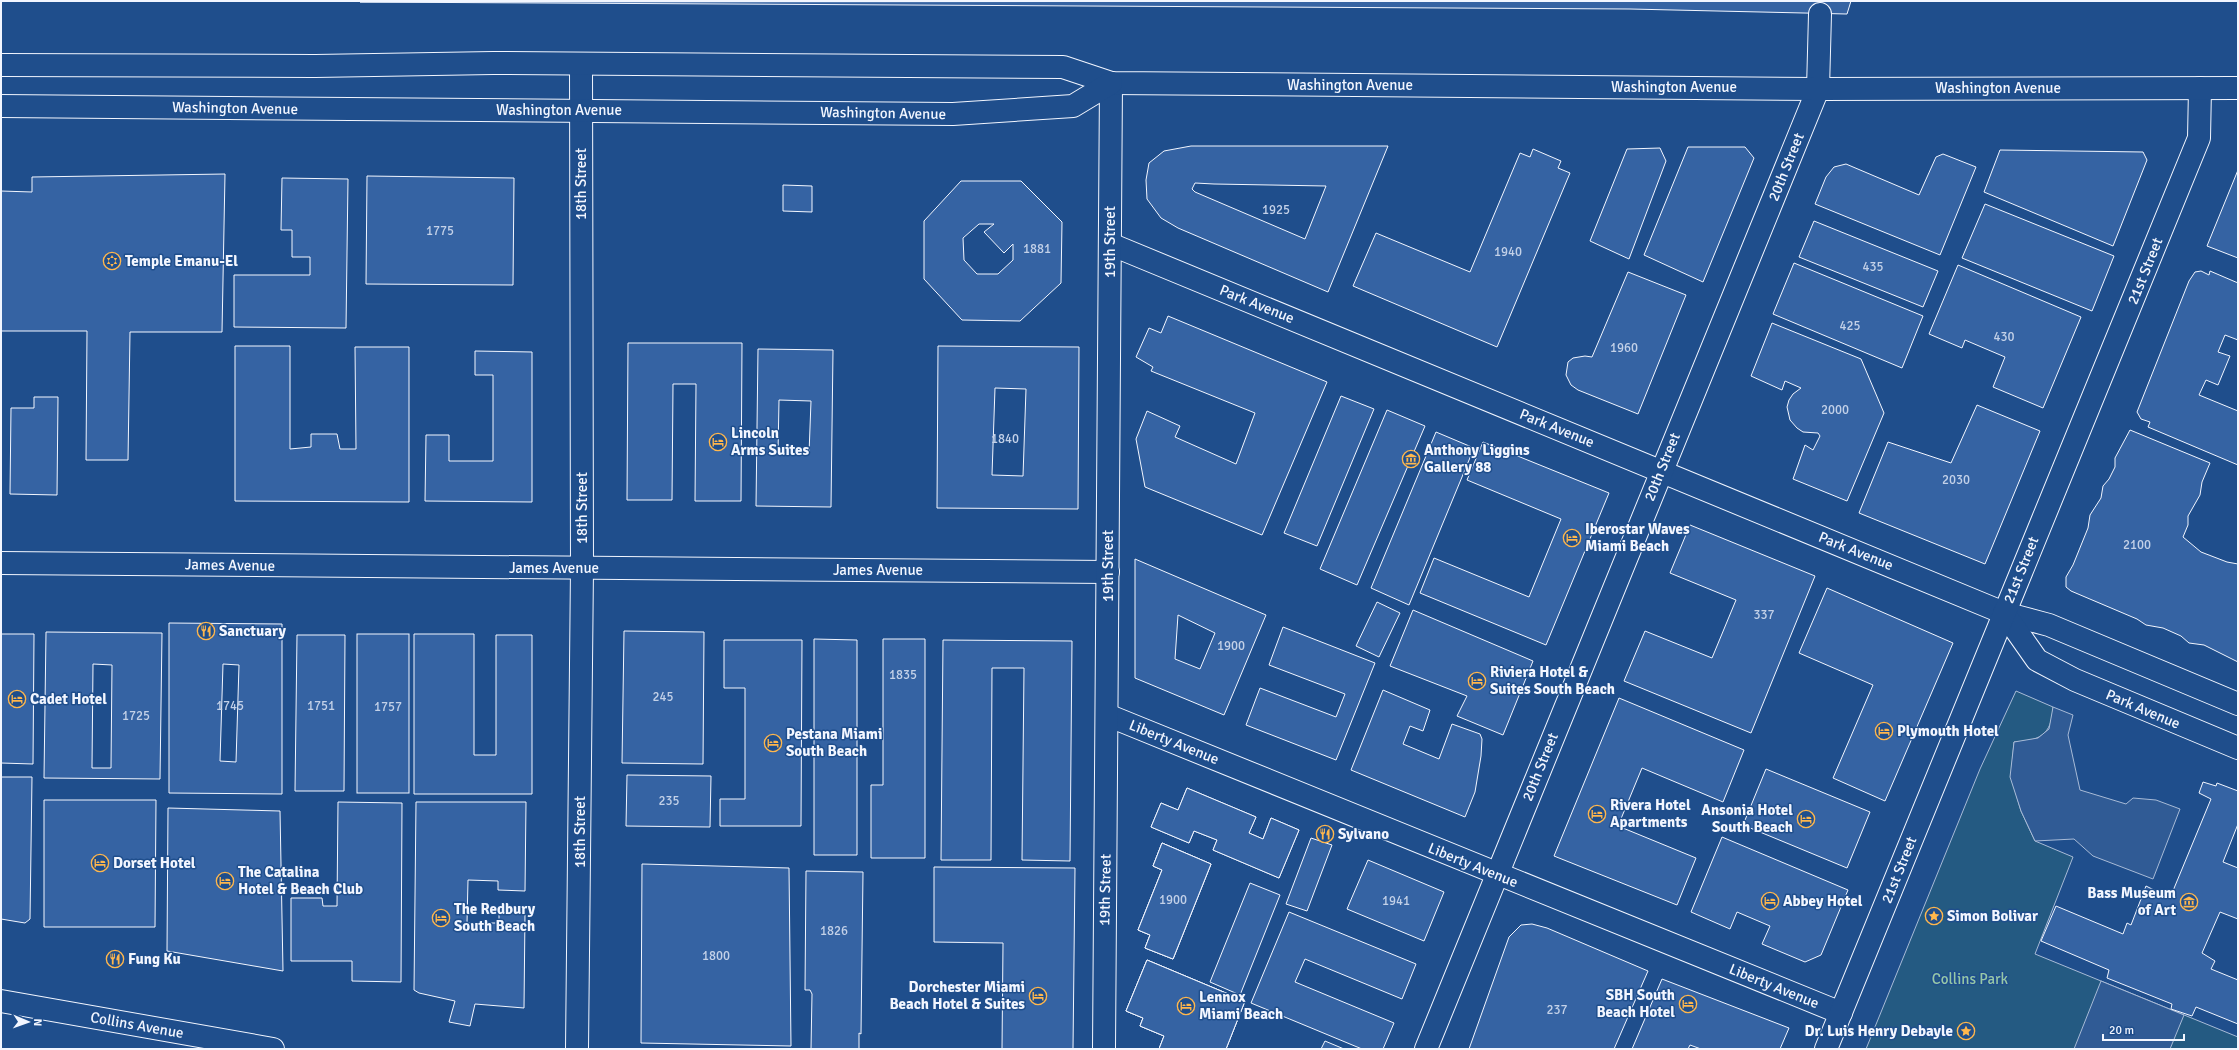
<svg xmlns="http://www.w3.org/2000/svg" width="2239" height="1050" viewBox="0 0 2239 1050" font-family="Signika,sans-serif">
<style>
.green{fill:#245a82;stroke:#a8bbd7}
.parking{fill:#305b95;stroke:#a8bbd7}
.building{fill:#3563a3;stroke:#f2f6ff;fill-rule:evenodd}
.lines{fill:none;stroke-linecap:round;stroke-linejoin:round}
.minor-casing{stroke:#f2f6ff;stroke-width:24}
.major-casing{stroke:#f2f6ff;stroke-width:24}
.minor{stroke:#1f4e8c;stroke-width:22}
.major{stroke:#1f4e8c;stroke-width:22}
.labels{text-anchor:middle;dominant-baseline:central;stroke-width:3;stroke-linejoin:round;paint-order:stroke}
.number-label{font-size:13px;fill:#c3d1e8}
.street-label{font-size:15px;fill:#f2f6ff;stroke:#1f4e8c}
.poi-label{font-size:15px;font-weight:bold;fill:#f2f6ff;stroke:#1f4e8c;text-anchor:start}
.park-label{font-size:15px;fill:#97c8a6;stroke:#1f4e8c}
</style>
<rect width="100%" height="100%" fill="#1f4e8c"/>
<path class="green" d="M2016,691l37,16c-1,28 -14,34 -39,35l-3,35 10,34 14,30 38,16 -38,97 203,83v12h-372l114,-280z"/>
<g class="parking">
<polygon points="2053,707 2073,715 2068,735 2080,790 2126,804 2133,798 2156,800 2180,809 2153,879 2093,856 2074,839 2035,841 2021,811 2010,777 2014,742 2038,738 2049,729"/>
<polygon points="2101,981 2184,1015 2170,1049 2074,1049"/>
</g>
<g class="building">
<polygon points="1851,1 1847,14 1630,9 360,2"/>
<path d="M1191,146h197l-60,146 -150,-64 -17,-10 -14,-19 -1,-19 3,-17 15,-12zM1195,183l19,1 112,2 -21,53 -110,-47 -3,-3z"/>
<polygon points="1688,147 1745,147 1754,158 1703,282 1644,255"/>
<polygon points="1660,148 1666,161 1629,259 1590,241 1627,149"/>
<polygon points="1533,149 1561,161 1558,168 1570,173 1497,347 1353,286 1376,233 1470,272 1520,153 1530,157"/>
<polygon points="2000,150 2143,152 2147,160 2113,246 1984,192"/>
<polygon points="1943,154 1976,167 1940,255 1815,204 1826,177 1834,167 1846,164 1919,195 1936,157"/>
<polygon points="2238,170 2238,258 2207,246"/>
<polygon points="225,174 222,332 130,332 128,460 86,460 87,331 1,331 1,191 32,192 32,177"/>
<polygon points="367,176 514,178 513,285 366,284"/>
<polygon points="282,178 348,179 346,328 234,327 234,275 310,275 310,257 292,257 292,230 281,230"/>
<path d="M961,181h60l41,41 -1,61 -41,38 -58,-1 -38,-41v-58zM979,224h15l-10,8 20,21 9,-9v16l-15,14h-21l-13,-14 -1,-22z"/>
<polygon points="783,185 812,186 812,212 783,211"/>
<polygon points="1985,204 2114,256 2092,311 1962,258"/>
<polygon points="1814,221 1938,271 1923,307 1799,257"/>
<polygon points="1794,263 1923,316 1902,368 1773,314"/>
<polygon points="1958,265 2081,317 2043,408 1993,387 2005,357 1965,340 1962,348 1929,334"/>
<polygon points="2201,271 2209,275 2210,271 2238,283 2238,340 2225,335 2218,352 2230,356 2218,385 2206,380 2199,395 2238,411 2238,465 2148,427 2150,422 2141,419 2137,412 2189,281 2195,272"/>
<polygon points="1628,272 1686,295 1638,414 1578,390 1571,385 1566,375 1568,362 1573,358 1585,356 1592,357"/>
<polygon points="1168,316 1327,382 1262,535 1145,487 1136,439 1147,411 1180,426 1175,437 1236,464 1255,413 1151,371 1153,367 1136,357 1149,328 1161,333"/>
<polygon points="1772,323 1861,359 1884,413 1847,501 1793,479 1805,445 1813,450 1820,436 1818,433 1803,432 1797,428 1790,420 1787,407 1789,400 1793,394 1801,388 1785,381 1782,390 1751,376"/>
<polygon points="628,343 742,343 741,501 695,501 696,384 673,384 672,500 627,500"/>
<polygon points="235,346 290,346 290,449 311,447 311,434 337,434 340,449 356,449 355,347 409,347 409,502 235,501"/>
<path d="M938,346l141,1 -1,162 -141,-1zM995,388l31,1 -3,87 -31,-1z"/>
<path d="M758,349l75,1 -2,157 -75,-1zM779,400l32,1 -2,53 -31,-1z"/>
<polygon points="475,351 532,352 532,502 425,501 426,435 449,435 449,461 493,461 493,375 475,375"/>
<polygon points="1341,396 1374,409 1317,546 1284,533"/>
<polygon points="34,397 58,397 57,495 10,494 11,408 34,408"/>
<polygon points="1977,405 2040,431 1985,564 1859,513 1888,442 1951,463"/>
<polygon points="1387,410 1425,426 1357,585 1320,569"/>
<polygon points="2130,430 2210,463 2202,482 2200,495 2188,516 2188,525 2183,537 2201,552 2227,562 2238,564 2238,662 2204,645 2189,643 2181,636 2163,628 2146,625 2137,619 2071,591 2066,587 2066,577 2073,565 2088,528 2090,515 2101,498 2103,486 2109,479 2115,467 2115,458"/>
<polygon points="1436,432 1474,448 1409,605 1371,588"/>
<polygon points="1483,442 1609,493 1546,645 1420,593 1434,558 1529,597 1561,519 1467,480"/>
<polygon points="1690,525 1815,576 1751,733 1624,681 1645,631 1712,658 1736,600 1670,573"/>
<path d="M1135,559l131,56 -42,100 -89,-37zM1178,615l37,18 -15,36 -25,-10z"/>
<polygon points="1827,588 1953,643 1885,801 1833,778 1873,685 1799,653"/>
<polygon points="1377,602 1400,613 1379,657 1356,646"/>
<polygon points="1413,610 1533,661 1503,735 1457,716 1467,696 1390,666"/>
<path d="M169,623l113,1v170l-113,-1zM223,664l16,1 -3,97 -16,-1z"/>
<polygon points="1283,627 1375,663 1336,760 1246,725 1260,688 1336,717 1345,694 1269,665"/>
<polygon points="624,631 704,632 703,764 622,763"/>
<path d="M46,632l116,1 -2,146 -116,-1zM93,664l19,1 -1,103h-19z"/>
<polygon points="1,634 34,634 33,764 1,763"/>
<rect x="357" y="634" width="52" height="159"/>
<polygon points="414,634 474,634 474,755 496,755 496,635 532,635 532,794 414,794"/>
<polygon points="297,635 345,635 344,791 295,791"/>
<polygon points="814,639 857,640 857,855 814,855"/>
<polygon points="883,639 925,639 925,858 871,858 871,785 883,785"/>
<polygon points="724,640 802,640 801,826 720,826 720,799 745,799 745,688 724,688"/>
<polygon points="943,640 1072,641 1070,861 1022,860 1024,668 992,668 991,860 941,860"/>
<polygon points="1383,690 1430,710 1423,731 1410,726 1403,744 1439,759 1452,724 1480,734 1482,739 1481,756 1475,792 1465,817 1351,770"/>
<polygon points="1619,698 1744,750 1723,802 1642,768 1618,826 1696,858 1677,905 1554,856"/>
<polygon points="1766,769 1870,812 1847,868 1743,825"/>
<polygon points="627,775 711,776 710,827 626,826"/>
<polygon points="1,777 32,777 30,919 25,923 1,919"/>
<polygon points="2203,782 2216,786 2217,783 2238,791 2238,824 2223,862 2238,868 2238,919 2220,912 2202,953 2215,961 2211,969 2238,980 2238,1024 2196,1007 2192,1016 2171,1009 2172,1004 2107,978 2109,970 2041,941 2056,906 2123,934 2127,923 2131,925 2146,886 2170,898 2211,799 2199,793"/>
<polygon points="1187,788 1256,817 1249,833 1263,839 1271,818 1299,830 1279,878 1213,850 1217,840 1194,831 1189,843 1151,827 1161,803 1178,810"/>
<polygon points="1187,788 1256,817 1249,833 1263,839 1271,818 1299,830 1279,878 1213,850 1217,840 1194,831 1189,843 1151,827 1161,803 1178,810"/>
<polygon points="44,800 156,800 155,927 44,927"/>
<polygon points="338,802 402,803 401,982 352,981 352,961 291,961 291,898 322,898 323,906 337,906"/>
<polygon points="416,802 526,802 525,891 498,890 498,881 468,880 467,923 499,923 499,913 525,913 524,1008 475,1004 470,1026 449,1022 455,1001 419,993 414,990"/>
<polygon points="168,808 280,811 283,971 167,951"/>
<polygon points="1722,837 1848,890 1821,955 1805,962 1762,944 1770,926 1737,912 1730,929 1691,912"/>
<polygon points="1311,838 1332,845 1307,911 1286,904"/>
<polygon points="1162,843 1211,864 1173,959 1145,948 1150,935 1138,930 1162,870 1153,866"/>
<polygon points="1162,843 1211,864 1173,959 1145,948 1150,935 1138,930 1162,870 1153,866"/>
<polygon points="1162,843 1211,864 1173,959 1145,948 1150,935 1138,930 1162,870 1153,866"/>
<polygon points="1368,860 1444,892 1424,941 1347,909"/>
<polygon points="642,864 789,868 791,1046 641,1043"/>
<polygon points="934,867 1075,868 1073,1049 1002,1049 1003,943 934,942"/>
<polygon points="806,871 863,872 861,1034 859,1033 859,1049 811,1049 812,994 810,990 805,990"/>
<polygon points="1250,883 1280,895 1240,995 1210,982"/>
<polygon points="1289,912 1416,964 1402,999 1305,959 1295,982 1394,1023 1383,1049 1362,1049 1251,1003"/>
<polygon points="1532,924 1547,928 1648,971 1614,1049 1469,1049 1509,937 1521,925"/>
<polygon points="1147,960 1245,1001 1226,1049 1159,1049 1164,1036 1140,1026 1143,1018 1126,1011"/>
<polygon points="1147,960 1245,1001 1226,1049 1159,1049 1164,1036 1140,1026 1143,1018 1126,1011"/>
<polygon points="1147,960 1245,1001 1226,1049 1159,1049 1164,1036 1140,1026 1143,1018 1126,1011"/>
<polygon points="1662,979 1789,1028 1780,1049 1701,1049 1690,1045 1688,1049 1632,1049"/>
<polygon points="1325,1041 1344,1049 1321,1049"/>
</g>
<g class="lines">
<defs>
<g id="minor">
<polyline points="1110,244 2004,613 2049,625 2238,704"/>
<polyline points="1,563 1108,572"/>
<polyline points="2004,613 2037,660 2075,680 2238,748"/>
<polyline points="1107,715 1841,1013"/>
<polyline points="577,1049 582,568 581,64"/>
<polyline points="1104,1049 1111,83"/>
<polyline points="1426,1049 1818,89 1820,14"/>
<polyline points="1826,1049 2199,138 2200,88"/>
</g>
<g id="major">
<polyline points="1,65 315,66 493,63 1063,67 1111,83 1818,89 2238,88"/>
<polyline points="1,106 953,114 1073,106 1111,83"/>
<polyline points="1,1001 273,1049"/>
</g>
</defs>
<use href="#minor" class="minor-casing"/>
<use href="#major" class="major-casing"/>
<use href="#minor" class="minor"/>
<use href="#major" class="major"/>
</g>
<defs>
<symbol id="synagogue-ring" viewBox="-11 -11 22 22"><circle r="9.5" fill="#1f4e8c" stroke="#ffb74d" stroke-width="1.5"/><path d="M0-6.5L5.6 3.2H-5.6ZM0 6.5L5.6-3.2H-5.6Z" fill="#ffb74d"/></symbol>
<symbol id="hotel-ring" viewBox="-11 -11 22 22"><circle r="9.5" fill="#1f4e8c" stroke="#ffb74d" stroke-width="1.5"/><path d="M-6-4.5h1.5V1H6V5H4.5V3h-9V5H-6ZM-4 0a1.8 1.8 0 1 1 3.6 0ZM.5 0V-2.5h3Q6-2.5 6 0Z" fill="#ffb74d"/></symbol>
<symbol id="museum-ring" viewBox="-11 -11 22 22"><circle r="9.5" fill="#1f4e8c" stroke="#ffb74d" stroke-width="1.5"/><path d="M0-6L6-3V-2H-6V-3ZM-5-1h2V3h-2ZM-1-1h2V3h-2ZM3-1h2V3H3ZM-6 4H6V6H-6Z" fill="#ffb74d"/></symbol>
<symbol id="restaurant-ring" viewBox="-11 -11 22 22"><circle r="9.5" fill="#1f4e8c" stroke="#ffb74d" stroke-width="1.5"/><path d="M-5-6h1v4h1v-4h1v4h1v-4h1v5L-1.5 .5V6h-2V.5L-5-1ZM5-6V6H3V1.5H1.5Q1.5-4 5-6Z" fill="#ffb74d"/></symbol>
<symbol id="sight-ring" viewBox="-11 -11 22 22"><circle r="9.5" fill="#1f4e8c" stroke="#ffb74d" stroke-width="1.5"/><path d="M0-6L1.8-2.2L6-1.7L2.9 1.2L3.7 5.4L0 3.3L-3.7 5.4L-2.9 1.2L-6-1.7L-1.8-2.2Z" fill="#ffb74d"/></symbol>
</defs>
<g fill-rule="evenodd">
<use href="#synagogue-ring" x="102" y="251" width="20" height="20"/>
<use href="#hotel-ring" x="708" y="432" width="20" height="20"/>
<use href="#museum-ring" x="1401" y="449" width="20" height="20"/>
<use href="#hotel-ring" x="1562" y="528" width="20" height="20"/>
<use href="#restaurant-ring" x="196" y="621" width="20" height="20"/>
<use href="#hotel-ring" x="1467" y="671" width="20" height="20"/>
<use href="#hotel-ring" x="7" y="689" width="20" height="20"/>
<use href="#hotel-ring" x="1874" y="721" width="20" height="20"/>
<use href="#hotel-ring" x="763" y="733" width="20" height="20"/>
<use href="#hotel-ring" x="1587" y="804" width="20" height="20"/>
<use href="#hotel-ring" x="1796" y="809" width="20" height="20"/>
<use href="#restaurant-ring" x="1315" y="824" width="20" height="20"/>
<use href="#hotel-ring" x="90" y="853" width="20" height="20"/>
<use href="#hotel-ring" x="215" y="871" width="20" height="20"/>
<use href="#hotel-ring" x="1760" y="891" width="20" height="20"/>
<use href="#museum-ring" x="2179" y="892" width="20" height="20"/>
<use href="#sight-ring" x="1924" y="906" width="20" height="20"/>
<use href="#hotel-ring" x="431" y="908" width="20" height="20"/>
<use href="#restaurant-ring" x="105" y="949" width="20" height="20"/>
<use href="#hotel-ring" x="1028" y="986" width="20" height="20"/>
<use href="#hotel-ring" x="1678" y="994" width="20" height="20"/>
<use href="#hotel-ring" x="1176" y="996" width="20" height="20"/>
<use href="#sight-ring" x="1956" y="1021" width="20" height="20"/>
</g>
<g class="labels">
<g class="number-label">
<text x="1276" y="210">1925</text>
<text x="440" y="231">1775</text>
<text x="1037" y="249">1881</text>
<text x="1508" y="252">1940</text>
<text x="1873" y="267">435</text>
<text x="1850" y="326">425</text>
<text x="2004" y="337">430</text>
<text x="1624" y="348">1960</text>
<text x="1835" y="410">2000</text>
<text x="1005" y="439">1840</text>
<text x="1956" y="480">2030</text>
<text x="2137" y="545">2100</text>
<text x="1764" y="615">337</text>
<text x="1231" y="646">1900</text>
<text x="903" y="675">1835</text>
<text x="663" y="697">245</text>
<text x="230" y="706">1745</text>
<text x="321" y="706">1751</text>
<text x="388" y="707">1757</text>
<text x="136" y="716">1725</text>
<text x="669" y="801">235</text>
<text x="1173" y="900">1900</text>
<text x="1396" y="901">1941</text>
<text x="834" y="931">1826</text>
<text x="716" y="956">1800</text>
<text x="1557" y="1010">237</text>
</g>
<g class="street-label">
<text x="1350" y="85">Washington Avenue</text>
<text x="1674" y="87">Washington Avenue</text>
<text x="1998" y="88">Washington Avenue</text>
<text transform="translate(235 108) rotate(1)">Washington Avenue</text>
<text x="559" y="110">Washington Avenue</text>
<text transform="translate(883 113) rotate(1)">Washington Avenue</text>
<text transform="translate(1786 167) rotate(-68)">20th Street</text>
<text transform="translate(581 184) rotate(-90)">18th Street</text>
<text transform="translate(1110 242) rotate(-90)">19th Street</text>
<text transform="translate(2145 271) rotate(-68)">21st Street</text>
<text transform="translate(1257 304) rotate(22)">Park Avenue</text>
<text transform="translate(1557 428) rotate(22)">Park Avenue</text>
<text transform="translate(1662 467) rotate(-68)">20th Street</text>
<text transform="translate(582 508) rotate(-90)">18th Street</text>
<text transform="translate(1856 551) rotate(22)">Park Avenue</text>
<text transform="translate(230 565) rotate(1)">James Avenue</text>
<text transform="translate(1108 566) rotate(-90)">19th Street</text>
<text x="554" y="568">James Avenue</text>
<text x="878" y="570">James Avenue</text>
<text transform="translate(2021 570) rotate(-68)">21st Street</text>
<text transform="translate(2143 709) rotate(23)">Park Avenue</text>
<text transform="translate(1174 742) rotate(22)">Liberty Avenue</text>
<text transform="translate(1540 767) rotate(-68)">20th Street</text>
<text transform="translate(580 832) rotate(-90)">18th Street</text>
<text transform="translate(1473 865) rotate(22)">Liberty Avenue</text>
<text transform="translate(1899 870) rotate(-68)">21st Street</text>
<text transform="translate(1105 890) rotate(-89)">19th Street</text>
<text transform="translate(1774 986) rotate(22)">Liberty Avenue</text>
<text transform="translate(137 1025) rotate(10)">Collins Avenue</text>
</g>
<g class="poi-label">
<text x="125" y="261">Temple Emanu-El</text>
<text x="731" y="433">Lincoln<tspan x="731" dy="17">Arms Suites</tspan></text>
<text x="1424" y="450">Anthony Liggins<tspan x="1424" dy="17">Gallery 88</tspan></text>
<text x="1585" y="529">Iberostar Waves<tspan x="1585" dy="17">Miami Beach</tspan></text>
<text x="219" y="631">Sanctuary</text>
<text x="1490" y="672">Riviera Hotel &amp;<tspan x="1490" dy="17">Suites South Beach</tspan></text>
<text x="30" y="699">Cadet Hotel</text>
<text x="1897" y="731">Plymouth Hotel</text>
<text x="786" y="734">Pestana Miami<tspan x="786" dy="17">South Beach</tspan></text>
<text x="1610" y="805">Rivera Hotel<tspan x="1610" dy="17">Apartments</tspan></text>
<text x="1793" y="810" text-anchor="end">Ansonia Hotel<tspan x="1793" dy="17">South Beach</tspan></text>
<text x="1338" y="834">Sylvano</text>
<text x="113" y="863">Dorset Hotel</text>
<text x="238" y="872">The Catalina<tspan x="238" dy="17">Hotel &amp; Beach Club</tspan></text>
<text x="2176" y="893" text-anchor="end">Bass Museum<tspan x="2176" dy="17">of Art</tspan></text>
<text x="1783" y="901">Abbey Hotel</text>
<text x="454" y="909">The Redbury<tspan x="454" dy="17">South Beach</tspan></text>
<text x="1947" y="916">Simon Bolivar</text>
<text x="128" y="959">Fung Ku</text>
<text x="1025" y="987" text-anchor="end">Dorchester Miami<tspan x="1025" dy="17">Beach Hotel &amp; Suites</tspan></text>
<text x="1675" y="995" text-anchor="end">SBH South<tspan x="1675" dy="17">Beach Hotel</tspan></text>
<text x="1199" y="997">Lennox<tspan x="1199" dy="17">Miami Beach</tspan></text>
<text x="1953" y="1031" text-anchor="end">Dr. Luis Henry Debayle</text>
</g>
<g class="park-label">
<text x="1970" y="979">Collins Park</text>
</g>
</g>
<rect width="2239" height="1050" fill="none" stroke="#f2f6ff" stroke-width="4"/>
<g transform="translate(28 1022) rotate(92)" stroke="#1f4e8c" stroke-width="3" paint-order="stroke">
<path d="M0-3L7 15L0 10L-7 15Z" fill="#f2f6ff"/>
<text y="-6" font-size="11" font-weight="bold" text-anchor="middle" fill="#f2f6ff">N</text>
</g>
<path d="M2103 1034v6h81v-6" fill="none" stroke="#f2f6ff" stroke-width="2"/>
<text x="2109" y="1034" font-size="12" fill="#f2f6ff" stroke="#1f4e8c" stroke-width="3" paint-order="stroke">20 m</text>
</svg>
